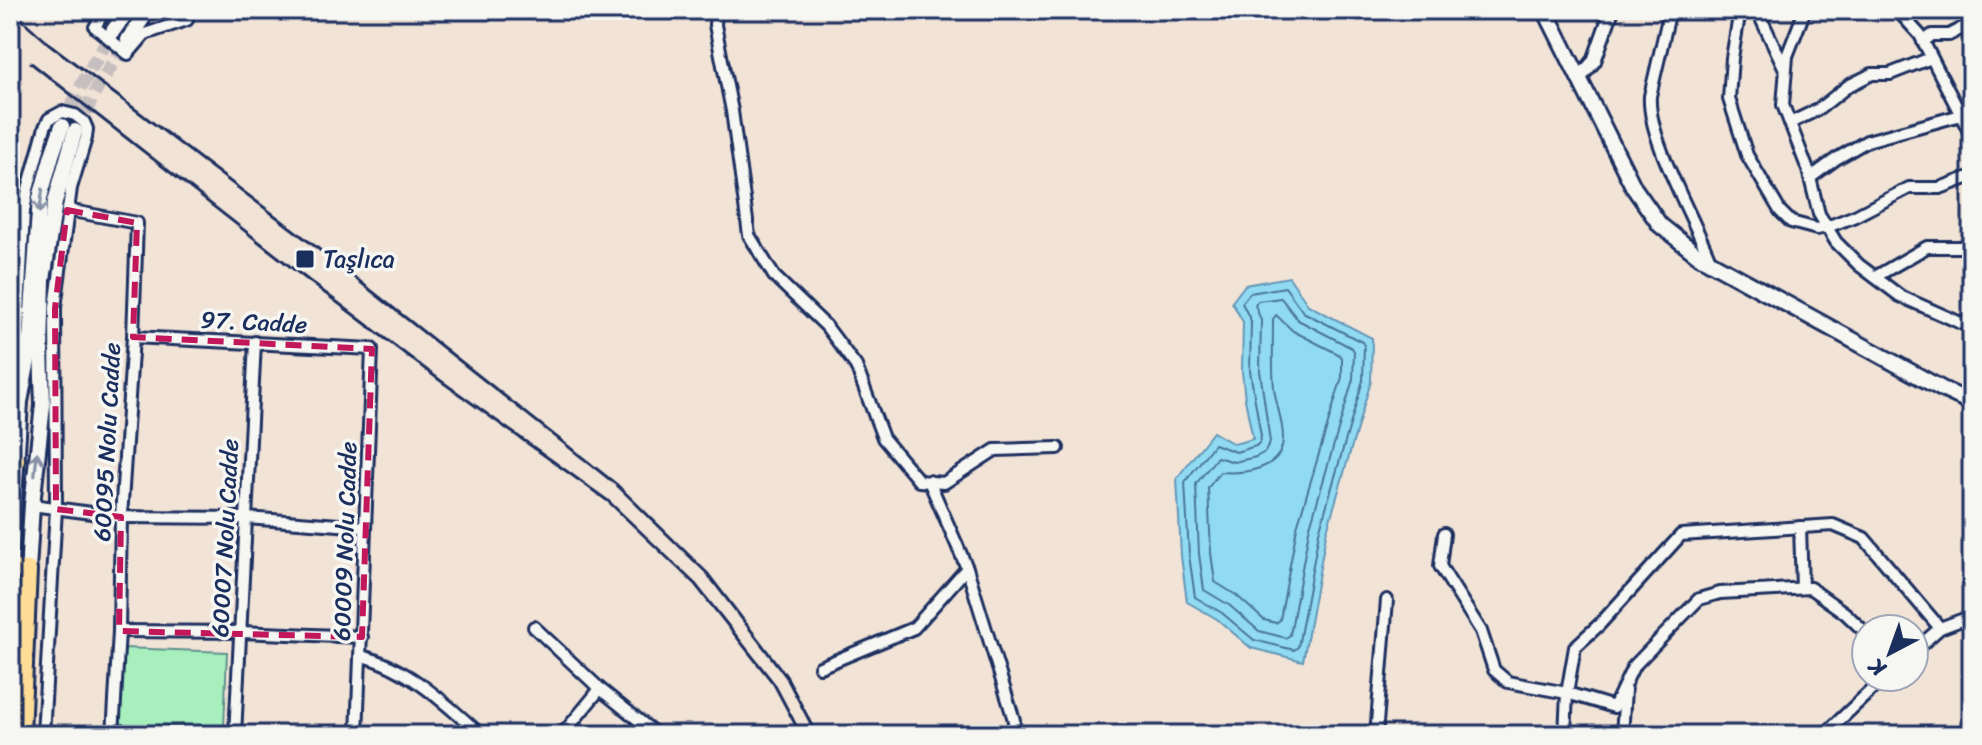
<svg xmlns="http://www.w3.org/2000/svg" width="1982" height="745" viewBox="0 0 1982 745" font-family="Sriracha,sans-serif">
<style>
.green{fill:#a7f0be;stroke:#61908e;stroke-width:2}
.water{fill:#91dbf2;stroke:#6296b7;stroke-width:2}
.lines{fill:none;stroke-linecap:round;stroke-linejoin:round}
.shore{stroke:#4a7499;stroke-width:2}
.secondary-tunnel{stroke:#c7bfbf;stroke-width:14;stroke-dasharray:14 7;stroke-linecap:butt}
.minor-casing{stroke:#1b2f5e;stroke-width:16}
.tertiary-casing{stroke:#1b2f5e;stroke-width:18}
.secondary-casing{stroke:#1b2f5e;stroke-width:20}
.primary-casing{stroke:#1b2f5e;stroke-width:22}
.minor{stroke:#f6f6f2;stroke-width:10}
.tertiary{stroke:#f6f6f2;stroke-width:12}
.secondary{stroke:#f6f6f2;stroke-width:14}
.primary{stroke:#ffdd96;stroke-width:16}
.rail{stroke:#1b2f5e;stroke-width:3}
.oneway{stroke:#8892a8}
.marked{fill:none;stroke:#c2185b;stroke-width:6;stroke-dasharray:16 10;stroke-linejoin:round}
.poi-dot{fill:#1b2f5e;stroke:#f6f6f2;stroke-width:3}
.labels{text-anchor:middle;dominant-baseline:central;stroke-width:7;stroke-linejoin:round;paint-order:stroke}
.poi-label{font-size:24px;fill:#1b2f5e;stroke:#f6f6f2;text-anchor:start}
.street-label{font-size:24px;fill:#1b2f5e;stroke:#f6f6f2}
</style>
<rect width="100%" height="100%" fill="#f2e3d7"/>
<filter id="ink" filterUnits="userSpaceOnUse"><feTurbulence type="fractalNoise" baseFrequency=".0125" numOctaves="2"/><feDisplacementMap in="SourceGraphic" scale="16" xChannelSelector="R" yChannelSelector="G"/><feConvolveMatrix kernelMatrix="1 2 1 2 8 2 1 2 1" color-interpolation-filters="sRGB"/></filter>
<g filter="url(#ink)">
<polygon class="green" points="123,648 227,652 224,728 120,724"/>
<polygon class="water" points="1289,277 1308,305 1372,338 1371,381 1326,534 1303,661 1251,648 1217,619 1187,602 1181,556 1177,478 1213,432 1234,444 1253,439 1245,399 1242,372 1243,322 1232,302 1245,285"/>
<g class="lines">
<g class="shore">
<polygon points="1285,287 1303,312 1362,342 1364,345 1363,380 1319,532 1298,647 1294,650 1254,640 1222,613 1195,597 1189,555 1185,482 1214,444 1236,452 1256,446 1260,442 1261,436 1250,371 1251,321 1242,303 1250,293"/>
<polygon points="1281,298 1298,320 1352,348 1354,351 1353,379 1309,530 1290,635 1286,638 1259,631 1229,605 1204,590 1199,554 1196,484 1217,457 1234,462 1256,457 1265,452 1270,442 1260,371 1261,320 1255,305 1258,301"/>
<path d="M1276,315l17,16 47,24 2,3v19l-45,150 -17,93 -4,3 -12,-3 -28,-25 -21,-13 -4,-29 -3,-65 12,-16c24,2 63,-2 63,-34 0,-17 -7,-33 -9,-50 -2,-23 -1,-46 -1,-69z"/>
</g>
<g class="secondary-tunnel">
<polyline points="62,126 87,75 113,31"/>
<polyline points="75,131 100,83 128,40"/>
</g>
<defs>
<g id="minor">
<polyline points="105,10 95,27 128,54 145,34 187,20"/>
<polyline points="716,10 715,25 732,111 749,235 774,276 826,326 856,366 883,438 919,481 944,483 995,450 1058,448"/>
<path d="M1670,10l-20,86c-3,43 45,123 61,167"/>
<polyline points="1740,10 1732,58 1729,99 1747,155 1780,211 1791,222 1817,229 1827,227 1855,216 1909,188 1940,188 1972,176"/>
<polyline points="1757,10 1785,69"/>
<polyline points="1805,10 1787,56 1783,105 1808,170 1819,214 1836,242 1859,265 1900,296 1972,328"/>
<polyline points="1892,10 1900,13 1920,35 1972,137"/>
<polyline points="1923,42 1932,35 1949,35 1972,23"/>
<polyline points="1790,123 1819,109 1848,86 1872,74 1890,74 1931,58"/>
<polyline points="1810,178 1836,159 1867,141 1961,115"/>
<polyline points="10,210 24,211"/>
<polyline points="67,210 137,223 133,337 121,517 119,631 113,735"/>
<polyline points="1875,277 1927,247 1959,247 1972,244"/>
<polyline points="133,337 372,349 357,735"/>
<polyline points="19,384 18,331 24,211 28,189 45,127 49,119 62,112 75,115 84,122 87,129 86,138 71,188 55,308 56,509 43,735"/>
<polyline points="32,505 121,517 246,518 365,527"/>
<polyline points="1800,527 1802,588"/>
<polyline points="1444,534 1440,566 1481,631 1494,670 1508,682 1567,693 1565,735"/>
<polyline points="967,568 1014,720 1013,735"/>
<polyline points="534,627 600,689 657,735"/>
<polyline points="119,631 241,632 362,637"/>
<polyline points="1866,633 1845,613 1810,588 1720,593 1699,599 1633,667 1614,707 1567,693 1575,647 1600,624 1681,535 1833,525 1864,538 1940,628"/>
<polyline points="1914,651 1940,628 1972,616"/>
<path d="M361,656c47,11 85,48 120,79"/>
<polyline points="820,667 914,628 967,568 929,481"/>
<polyline points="235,735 255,342"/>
<polyline points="562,735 600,689"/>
<polyline points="1376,735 1387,600"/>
<polyline points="1622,735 1625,690"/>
<polyline points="1824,735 1885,677"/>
</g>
<polyline id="tertiary" points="1579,79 1594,61 1612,10"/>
<g id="secondary">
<polyline points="1545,10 1634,188 1660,225 1699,256 1942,389 1972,403"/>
<polyline points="113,31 128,10"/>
<polyline points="128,40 148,10"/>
<polyline points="10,564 20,402 29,354 40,198 52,155 62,126"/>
<polyline points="28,570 32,505 43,405 41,349 43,280 55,202 75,131"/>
</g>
<g id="primary">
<polyline points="10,475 16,460"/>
<polyline points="10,569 28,570 21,735"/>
</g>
</defs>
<use href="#minor" class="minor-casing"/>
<use href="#tertiary" class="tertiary-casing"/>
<use href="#secondary" class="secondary-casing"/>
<use href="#primary" class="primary-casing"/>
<use href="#minor" class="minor"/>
<use href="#tertiary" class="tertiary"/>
<use href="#secondary" class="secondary"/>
<use href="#primary" class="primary"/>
<g class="rail">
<polyline points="11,10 48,43 316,247 617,485 707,573 786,676 817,735"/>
<polyline points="31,63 296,271 441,381 608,501 695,584 774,684 801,735"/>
</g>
</g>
<defs><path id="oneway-shaft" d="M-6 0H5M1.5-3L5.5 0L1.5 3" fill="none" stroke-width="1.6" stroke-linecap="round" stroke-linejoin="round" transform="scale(2)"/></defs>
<g class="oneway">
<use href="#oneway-shaft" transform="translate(41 201) rotate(98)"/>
<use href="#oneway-shaft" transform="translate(36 464) rotate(-84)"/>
</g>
</g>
<path class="marked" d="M67,210l70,13 -4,114 239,12 -10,288 -243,-6 2,-114 -65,-8 -1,-201z"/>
<rect class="poi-dot" x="295" y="249" width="20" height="20" rx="4"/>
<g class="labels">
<g class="poi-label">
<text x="323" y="259">Taşlıca</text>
</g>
<g class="street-label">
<text transform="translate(254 322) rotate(3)">97. Cadde</text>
<text transform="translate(107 442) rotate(-87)">60095 Nolu Cadde</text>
<text transform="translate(225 538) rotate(-87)">60007 Nolu Cadde</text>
<text transform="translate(345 541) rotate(-88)">60009 Nolu Cadde</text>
</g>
</g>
<rect width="1982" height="745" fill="none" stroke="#f6f6f2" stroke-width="40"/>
<rect x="20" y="20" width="1942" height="705" fill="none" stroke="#1b2f5e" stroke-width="3" filter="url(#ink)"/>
<g transform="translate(1890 653) rotate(221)"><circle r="38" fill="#f6f6f2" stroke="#9ea6b7" stroke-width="2"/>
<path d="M0-6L14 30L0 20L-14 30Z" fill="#1b2f5e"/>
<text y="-12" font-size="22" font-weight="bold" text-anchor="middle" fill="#1b2f5e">K</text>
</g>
</svg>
